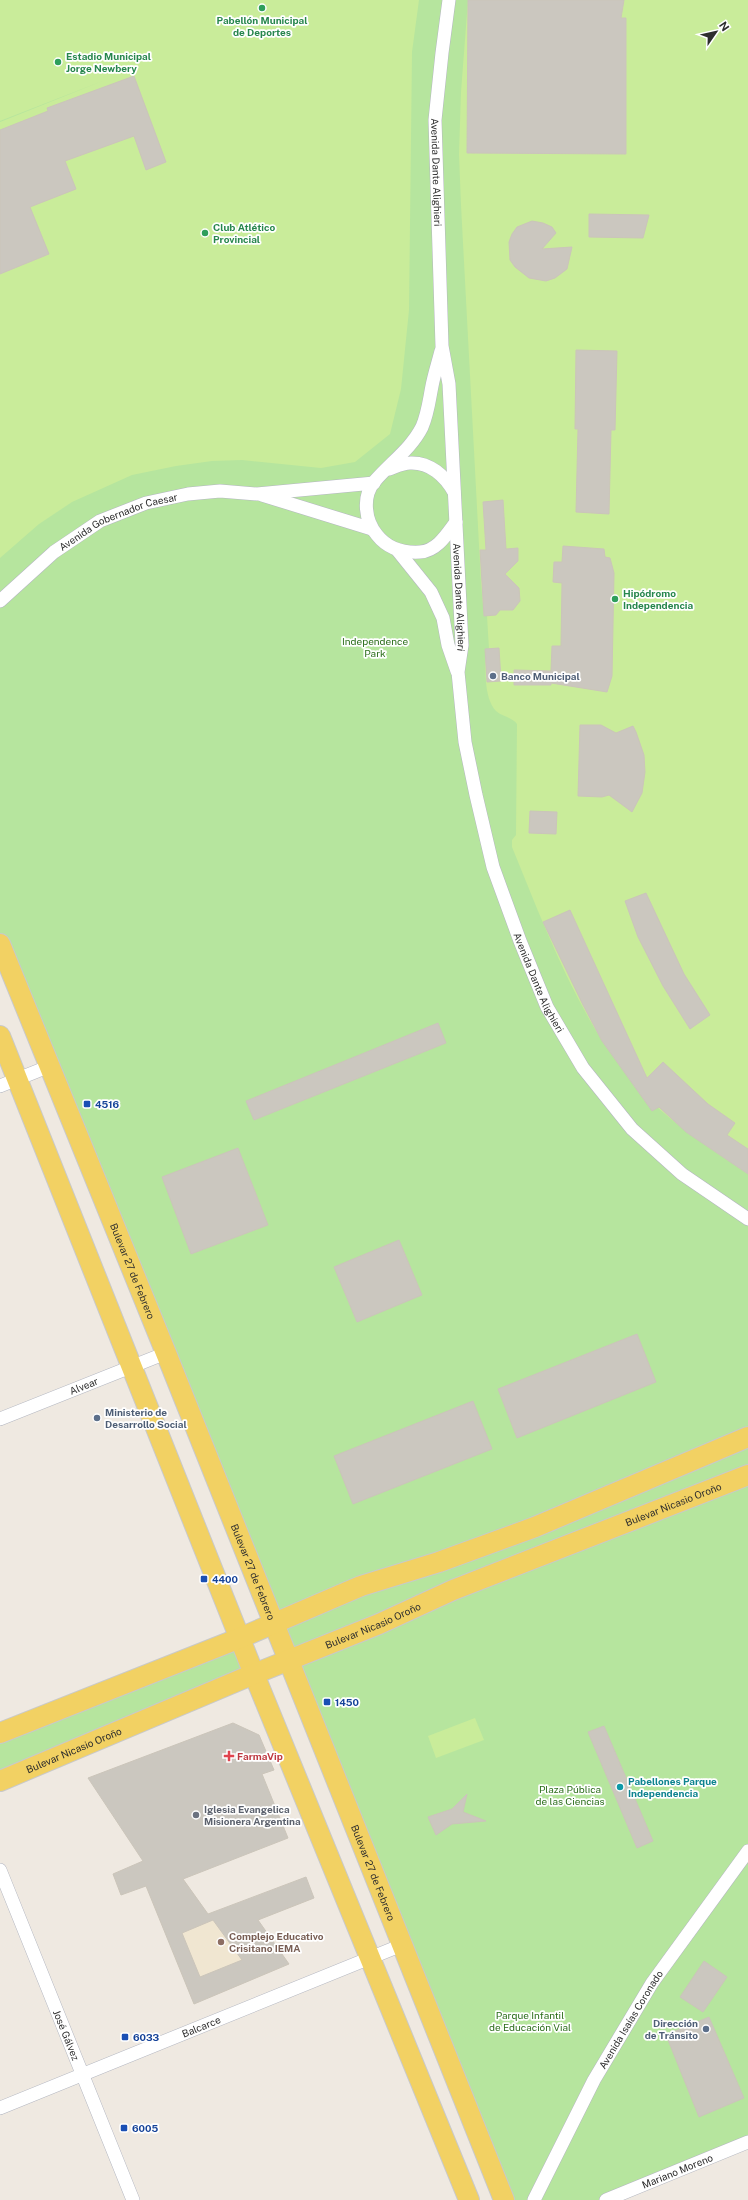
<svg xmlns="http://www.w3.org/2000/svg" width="748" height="2200" viewBox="0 0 748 2200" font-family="'Public Sans',sans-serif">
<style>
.education{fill:#f0e6d1}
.green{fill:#b6e59e}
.pitch{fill:#c9ec9a}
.building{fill:#cbc7bf;stroke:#cbc5ba;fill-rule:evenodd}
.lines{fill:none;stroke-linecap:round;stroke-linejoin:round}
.minor-casing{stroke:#b4b7c1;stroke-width:14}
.primary-casing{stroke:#c9c9c9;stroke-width:22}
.minor{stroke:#fff;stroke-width:13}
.primary{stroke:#f2d163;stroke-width:20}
.leisure-dot{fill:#2e9e5b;stroke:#fff;stroke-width:1.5}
.service-dot{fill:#5c6f8a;stroke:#fff;stroke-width:1.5}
.transit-dot{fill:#1a4fb4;stroke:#fff;stroke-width:1.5}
.health-dot{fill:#e0444e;stroke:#fff;stroke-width:1.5}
.culture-dot{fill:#0f9aa8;stroke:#fff;stroke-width:1.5}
.worship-dot{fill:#6b7280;stroke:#fff;stroke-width:1.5}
.education-dot{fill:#8d6e63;stroke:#fff;stroke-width:1.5}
.labels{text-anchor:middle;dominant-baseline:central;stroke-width:3.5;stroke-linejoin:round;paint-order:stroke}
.leisure-label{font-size:10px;font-weight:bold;fill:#27864d;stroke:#fff;text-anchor:start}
.street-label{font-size:10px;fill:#2e2e2e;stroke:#fff}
.park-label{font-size:10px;fill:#2c6e1b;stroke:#fff}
.service-label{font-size:10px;font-weight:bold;fill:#4e5e75;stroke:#fff;text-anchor:start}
.transit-label{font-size:10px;font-weight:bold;fill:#164399;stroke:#fff;text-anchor:start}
.health-label{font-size:10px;font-weight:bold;fill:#be3a42;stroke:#fff;text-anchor:start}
.culture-label{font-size:10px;font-weight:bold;fill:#0d838f;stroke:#fff;text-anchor:start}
.worship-label{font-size:10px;font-weight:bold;fill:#5b616d;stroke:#fff;text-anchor:start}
.education-label{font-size:10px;font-weight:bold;fill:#785e54;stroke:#fff;text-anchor:start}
</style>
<rect width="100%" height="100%" fill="#efe9e1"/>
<polygon class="education" points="183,1879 208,1914 314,1898 258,1920 289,1964 194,2004 146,1886"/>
<g class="green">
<polygon points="0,0 748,0 748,2142 606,2200 504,2200 0,944"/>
<polygon points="240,1638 254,1674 0,1781 0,1733"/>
</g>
<g class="pitch">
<polygon points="0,0 419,0 412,52 409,310 401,389 390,434 355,462 321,468 242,460 212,461 176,466 132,475 72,502 39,524 0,558 0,122 105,80 0,121"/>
<path d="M468,0h280v1174c-38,-26 -78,-51 -110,-86 -57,-62 -94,-163 -126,-241v-7l4,-5 1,-111c-5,-7 -14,-7 -21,-13 -13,-14 -10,-44 -11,-62h4l-2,-33h-3l-3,-33 -20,-378 -2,-51 2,-62z"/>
<polygon points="475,1718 484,1740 436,1758 428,1736"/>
</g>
<g class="building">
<polygon points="468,0 624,0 621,18 626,18 626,154 467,153"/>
<polygon points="134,76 166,162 146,170 134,136 65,161 76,189 30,207 49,254 0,274 0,130 48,111 47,108"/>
<polygon points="589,214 649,215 643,238 589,237"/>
<polygon points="532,221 543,223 552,227 556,233 542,249 572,247 567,269 555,278 546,281 529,278 515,267 510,260 509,242 512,234 517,227"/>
<polygon points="576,350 617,351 615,430 611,430 609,514 576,512 578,429 575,429"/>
<polygon points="503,500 506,549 518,548 518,561 505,574 519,588 520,601 513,610 500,610 496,615 484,616 480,550 486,550 483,502"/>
<polygon points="563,546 604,549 605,557 610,558 614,573 612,676 607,692 551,683 551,685 514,685 514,670 551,671 552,646 561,646 562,583 553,582 554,562 562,562"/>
<polygon points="499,648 501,681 487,682 485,649"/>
<polygon points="580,725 601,725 616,733 633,726 636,732 644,755 645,772 642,793 632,812 609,795 602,797 578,796"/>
<polygon points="530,811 557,812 556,834 529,833"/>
<polygon points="646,893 684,974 710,1015 690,1029 663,986 638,937 625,901"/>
<polygon points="570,910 647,1078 663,1062 708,1104 735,1123 727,1135 748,1149 748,1174 686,1132 659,1107 652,1111 602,1041 583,1005 543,922"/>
<polygon points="438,1023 446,1043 254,1120 246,1101"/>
<polygon points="238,1148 268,1225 191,1254 162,1177"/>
<polygon points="399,1240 422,1295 357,1322 334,1267"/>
<polygon points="637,1334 656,1382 517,1438 498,1389"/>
<polygon points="473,1401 492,1449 353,1504 334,1456"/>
<path d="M233,1723l26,12 15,35 -12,4 26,64 -105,41 25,35 98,-37 8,21 -56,22 31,44 -95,40 -48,-118 -25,9 -8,-21 30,-13 -55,-83zM213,1920l29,40 -42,17 -18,-44z"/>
<polygon points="604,1726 653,1841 637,1848 588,1732"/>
<polygon points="467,1794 463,1812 486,1821 452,1824 436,1835 428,1817 452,1809"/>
<polygon points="704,1961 727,1977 703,2012 680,1997"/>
<polygon points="709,2017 744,2098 699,2117 666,2035"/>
</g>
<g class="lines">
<defs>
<g id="minor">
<path id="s1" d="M449,0l-7,53 -7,67 7,226 7,38 13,261 -4,27 7,70 11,53 17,72 27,74 27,66 36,61 49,61 50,45 66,45"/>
<path d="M441,351c-3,12 -7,24 -9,35 -3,15 -4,27 -10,41 -11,22 -32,36 -48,55 -12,15 -9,39 3,53 11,14 26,18 43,17 17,-1 27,-18 36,-30"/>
<path d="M389,469c6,-2 14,-6 21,-6 20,-1 35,13 44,29"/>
<polyline points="262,495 372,529"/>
<polyline points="398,551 431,592 443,618 448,645 457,671"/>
<path id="s2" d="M0,601l54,-49 46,-31 46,-18 42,-9 32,-3 37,3 117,-11"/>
<polyline points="0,1086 50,1066"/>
<path id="s3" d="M0,1419l166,-66"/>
<path id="s4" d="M0,1870l133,330"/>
<path id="s5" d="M0,2108l402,-163"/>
<path id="s6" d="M534,2200l60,-120 58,-97 96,-132"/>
<path id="s7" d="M606,2200l142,-58"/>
</g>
<g id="primary">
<path id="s8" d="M0,944l166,409 338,847"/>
<polyline points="0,1036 254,1674 469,2200"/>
<polyline points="0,1733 240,1638 361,1586 439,1562 535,1527 748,1437"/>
<path id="s9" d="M0,1781l254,-107 125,-50 74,-34 295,-115"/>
</g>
</defs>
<use href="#minor" class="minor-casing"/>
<use href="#primary" class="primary-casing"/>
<use href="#minor" class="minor"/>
<use href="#primary" class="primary"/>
</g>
<g class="leisure-dot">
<circle cx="262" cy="8" r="4"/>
<circle cx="58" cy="62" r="4"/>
<circle cx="205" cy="233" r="4"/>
<circle cx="615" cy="599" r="4"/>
</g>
<g class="service-dot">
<circle cx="493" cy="676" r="4"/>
<circle cx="97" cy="1418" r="4"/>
<circle cx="706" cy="2029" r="4"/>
</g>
<g class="transit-dot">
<rect x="83" y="1100" width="8" height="8" rx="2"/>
<rect x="200" y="1575" width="8" height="8" rx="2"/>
<rect x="323" y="1698" width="8" height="8" rx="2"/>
<rect x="121" y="2033" width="8" height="8" rx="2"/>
<rect x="120" y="2124" width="8" height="8" rx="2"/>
</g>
<path class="health-dot" d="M227 1750h4v4h4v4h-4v4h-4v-4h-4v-4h4z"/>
<circle class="culture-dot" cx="620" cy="1787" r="4"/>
<circle class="worship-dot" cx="196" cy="1815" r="4"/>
<circle class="education-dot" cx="221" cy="1942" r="4"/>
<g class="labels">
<g class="leisure-label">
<text x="262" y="20" text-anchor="middle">Pabellón Municipal<tspan x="262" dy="12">de Deportes</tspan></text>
<text x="66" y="56">Estadio Municipal<tspan x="66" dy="12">Jorge Newbery</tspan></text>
<text x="213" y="227">Club Atlético<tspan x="213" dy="12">Provincial</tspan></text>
<text x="623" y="593">Hipódromo<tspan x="623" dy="12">Independencia</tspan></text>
</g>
<g class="street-label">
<text stroke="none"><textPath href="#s1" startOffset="173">Avenida Dante Alighieri</textPath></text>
<text stroke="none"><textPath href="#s2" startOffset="145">Avenida Gobernador Caesar</textPath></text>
<text stroke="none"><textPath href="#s1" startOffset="599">Avenida Dante Alighieri</textPath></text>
<text stroke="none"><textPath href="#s1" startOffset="997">Avenida Dante Alighieri</textPath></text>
<text stroke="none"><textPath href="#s8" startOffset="353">Bulevar 27 de Febrero</textPath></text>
<text stroke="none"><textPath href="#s3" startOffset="90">Alvear</textPath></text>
<text stroke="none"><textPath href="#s9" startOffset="728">Bulevar Nicasio Oroño</textPath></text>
<text stroke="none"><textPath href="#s8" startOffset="677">Bulevar 27 de Febrero</textPath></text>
<text stroke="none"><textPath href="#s9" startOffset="404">Bulevar Nicasio Oroño</textPath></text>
<text stroke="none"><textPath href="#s9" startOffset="80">Bulevar Nicasio Oroño</textPath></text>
<text stroke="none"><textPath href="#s8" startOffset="1001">Bulevar 27 de Febrero</textPath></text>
<text stroke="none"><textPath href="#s6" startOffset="205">Avenida Isaías Coronado</textPath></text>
<text stroke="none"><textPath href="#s5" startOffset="217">Balcarce</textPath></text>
<text stroke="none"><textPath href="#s4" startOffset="178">José Gálvez</textPath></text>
<text stroke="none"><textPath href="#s7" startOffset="77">Mariano Moreno</textPath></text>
</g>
<g class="park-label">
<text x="375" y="641">Independence<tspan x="375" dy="12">Park</tspan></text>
<text x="570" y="1789">Plaza Pública<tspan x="570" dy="12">de las Ciencias</tspan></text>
<text x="530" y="2015">Parque Infantil<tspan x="530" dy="12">de Educación Vial</tspan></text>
</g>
<g class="service-label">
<text x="501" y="676">Banco Municipal</text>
<text x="105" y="1412">Ministerio de<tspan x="105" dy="12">Desarrollo Social</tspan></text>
<text x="698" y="2023" text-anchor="end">Dirección<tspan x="698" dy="12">de Tránsito</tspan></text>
</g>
<g class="transit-label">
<text x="95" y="1104">4516</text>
<text x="212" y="1579">4400</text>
<text x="335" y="1702">1450</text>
<text x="133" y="2037">6033</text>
<text x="132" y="2128">6005</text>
</g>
<g class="health-label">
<text x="237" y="1756">FarmaVip</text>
</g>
<g class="culture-label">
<text x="628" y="1781">Pabellones Parque<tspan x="628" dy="12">Independencia</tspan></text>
</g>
<g class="worship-label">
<text x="204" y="1809">Iglesia Evangelica<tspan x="204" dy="12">Misionera Argentina</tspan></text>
</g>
<g class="education-label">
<text x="229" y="1936">Complejo Educativo<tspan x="229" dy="12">Crisitano IEMA</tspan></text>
</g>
</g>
<g transform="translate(716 32) rotate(56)" stroke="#ffffff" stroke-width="3" paint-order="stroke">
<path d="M0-3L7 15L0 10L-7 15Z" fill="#2e2e2e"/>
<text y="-6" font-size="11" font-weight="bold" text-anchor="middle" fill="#2e2e2e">N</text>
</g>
</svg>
